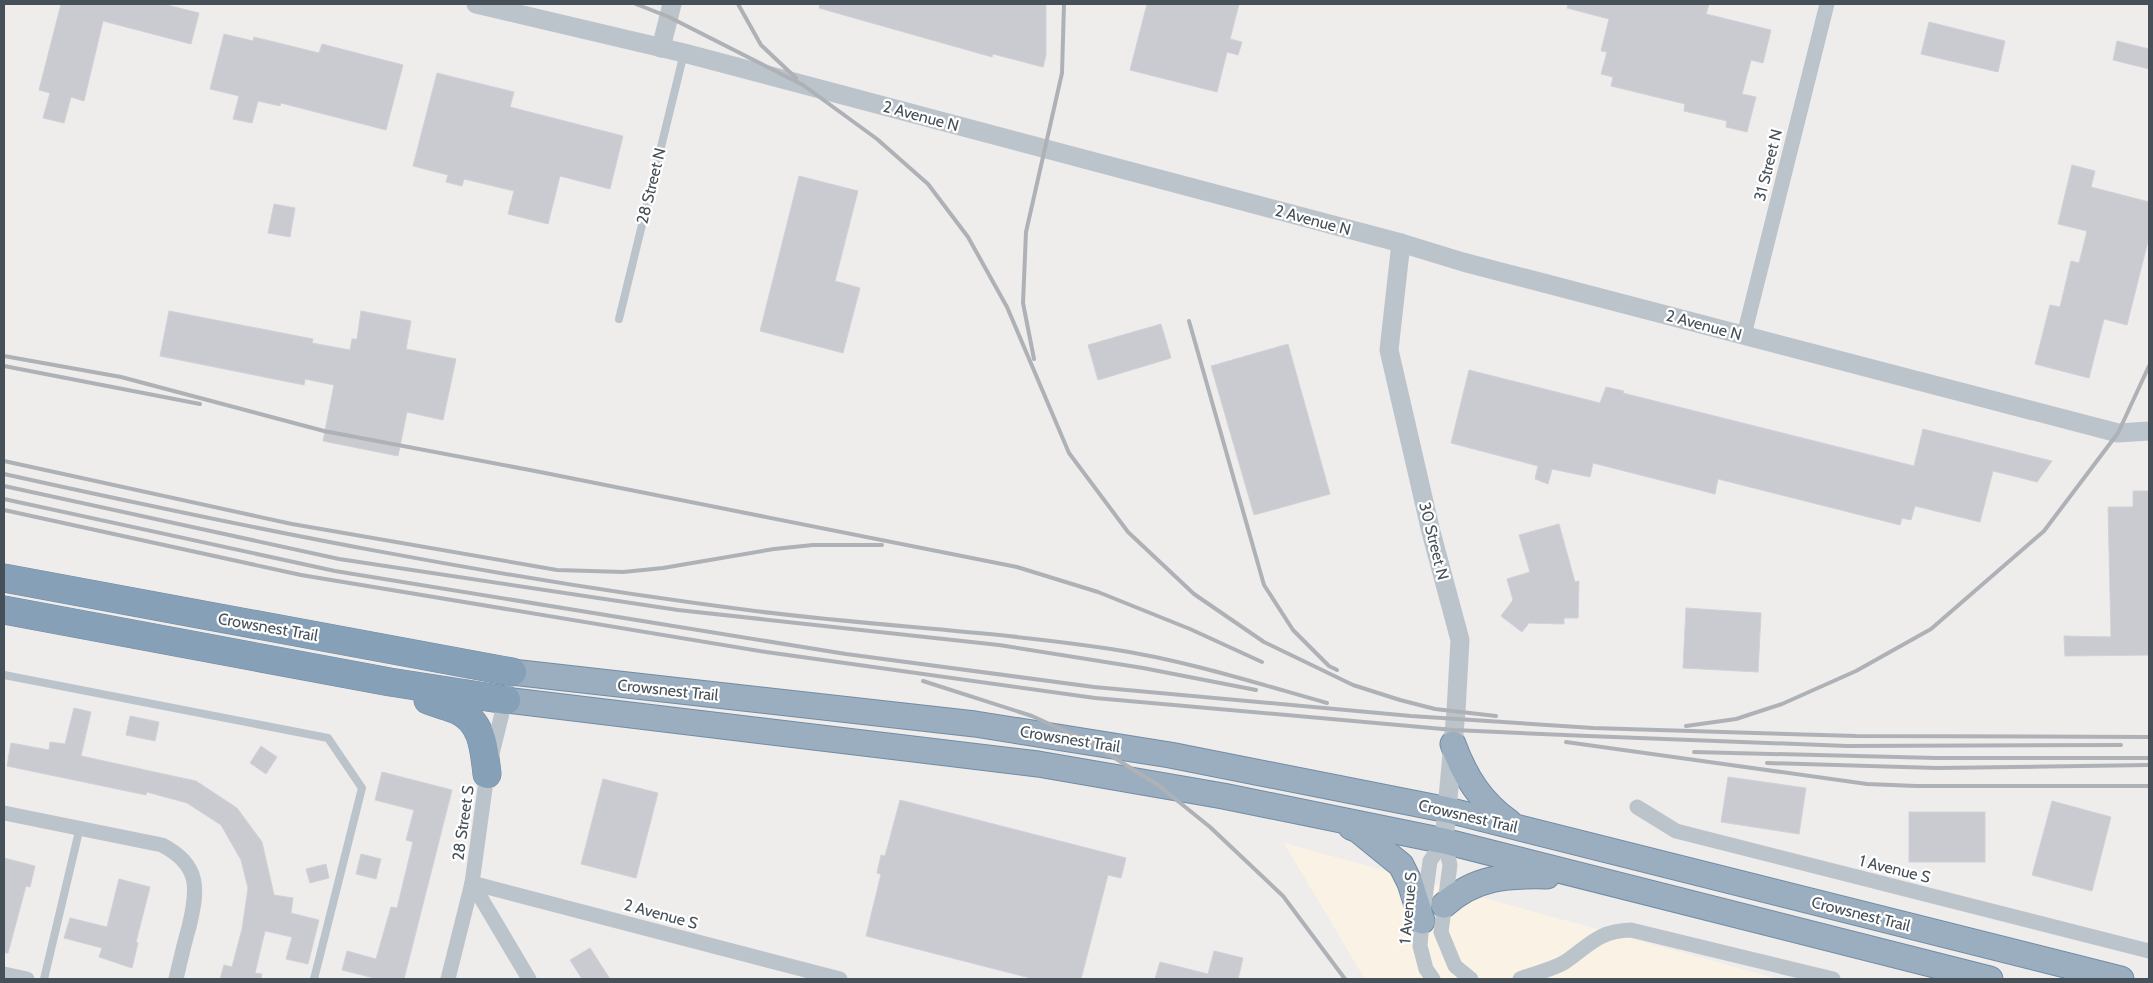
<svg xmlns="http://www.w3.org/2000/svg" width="2153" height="983" viewBox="0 0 2153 983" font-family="Cabin,sans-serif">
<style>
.commercial{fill:#faf3e5}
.building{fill:#cacbd1;stroke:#d0d2d7}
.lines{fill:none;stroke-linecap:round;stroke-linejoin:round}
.trunk-casing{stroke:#728ba4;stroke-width:27}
.motorway-casing{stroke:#728ba4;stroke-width:29}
.service{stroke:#bbc4cb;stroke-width:8}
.minor{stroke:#bbc4cb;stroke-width:15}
.tertiary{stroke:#bbc4cb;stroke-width:19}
.trunk{stroke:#9aaec0;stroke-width:25}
.motorway{stroke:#86a0b8;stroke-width:28}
.rail{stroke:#aeb2b6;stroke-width:4}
.labels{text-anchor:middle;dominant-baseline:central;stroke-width:4.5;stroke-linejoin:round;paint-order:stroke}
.street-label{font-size:16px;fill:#465058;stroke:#fff}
</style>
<rect width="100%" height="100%" fill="#efecec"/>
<polygon class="commercial" points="1284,843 1778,979 1365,979"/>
<g class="building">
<polygon points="61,4 163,4 199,13 191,44 103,21 84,101 71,97 64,123 43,118 50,93 39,90"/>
<polygon points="820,4 1046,4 1046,55 1043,67 993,54 992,57 819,8"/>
<polygon points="1147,4 1239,4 1230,39 1242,42 1238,55 1227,52 1217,92 1130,70"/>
<polygon points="1568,4 1709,4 1706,14 1771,30 1763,63 1751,60 1742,94 1756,97 1747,132 1726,127 1727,121 1684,111 1685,104 1611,86 1613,77 1601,74 1607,52 1601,51 1609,19 1567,8"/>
<polygon points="1929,22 2005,41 1998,72 1921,54"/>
<polygon points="224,34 253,41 254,37 319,53 322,44 403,65 386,130 281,103 280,106 258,101 252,123 233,119 239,96 210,89"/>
<polygon points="2117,41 2149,49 2149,69 2113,60"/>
<polygon points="437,73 514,92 510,107 623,136 610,189 560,176 548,224 508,214 514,191 464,179 462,186 446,182 448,175 413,166"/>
<polygon points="2072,165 2095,171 2091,187 2149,202 2149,237 2127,325 2104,319 2089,378 2035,364 2050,305 2060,307 2071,261 2079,263 2087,231 2058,224"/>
<polygon points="799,176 858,191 835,281 860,288 843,353 760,331"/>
<polygon points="274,204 295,208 290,237 268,233"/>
<polygon points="169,311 313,339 312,343 350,350 352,339 357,339 361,311 411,321 406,349 456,359 443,420 407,412 398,456 323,441 334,385 305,379 304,385 160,356"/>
<polygon points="1161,324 1171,358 1098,380 1088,345"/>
<polygon points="1288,344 1330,494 1254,515 1211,366"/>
<polygon points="1469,370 1600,403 1606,387 1624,391 1623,393 1914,466 1923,429 2052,461 2037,482 1993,471 1980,522 1915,506 1911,520 1902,518 1900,525 1718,479 1715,494 1593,463 1590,477 1552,469 1548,484 1535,479 1538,466 1451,443"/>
<polygon points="2133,491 2149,491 2149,655 2065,656 2064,636 2111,637 2108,507 2133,507"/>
<polygon points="1559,524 1575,582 1579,581 1578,618 1564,618 1564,624 1529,623 1522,632 1501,616 1513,600 1507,579 1530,572 1519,535"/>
<polygon points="1686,608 1761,613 1758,672 1683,668"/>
<polygon points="74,708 91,712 81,756 196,781 237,808 262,842 274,895 293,898 291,913 319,920 308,964 286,959 292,937 265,931 255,973 262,974 261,979 220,979 224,965 232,967 242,929 248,888 241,860 221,825 187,803 147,792 146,795 7,766 11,743 49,750 50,742 65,744"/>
<polygon points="130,716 159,722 155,741 126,735"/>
<polygon points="261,746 277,757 266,774 250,763"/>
<polygon points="382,772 452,790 404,979 378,979 342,970 347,951 376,959 391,907 397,908 413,842 406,840 414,810 375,800"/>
<polygon points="1728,777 1806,788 1799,834 1721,822"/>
<polygon points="603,779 658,793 636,878 581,864"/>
<polygon points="900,800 1126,858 1121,878 1108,875 1081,979 1034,979 866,936 881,874 877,873 881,855 885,856"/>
<polygon points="2052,801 2111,817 2092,891 2032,875"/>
<rect x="1909" y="812" width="76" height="50"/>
<polygon points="361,854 381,859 376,879 356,874"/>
<polygon points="4,858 35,866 30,887 26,886 8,953 4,953"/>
<polygon points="326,864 329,878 310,883 306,869"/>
<polygon points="119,879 150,887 136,942 138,943 132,968 99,957 102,948 64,938 70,918 107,927"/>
<polygon points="590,948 610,979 582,979 570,960"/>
<polygon points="1214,951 1243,958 1238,979 1155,979 1160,962 1208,974"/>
</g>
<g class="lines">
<defs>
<g id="trunk">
<polyline points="512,672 975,724 1170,755 1448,810 2121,979"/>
<polyline points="506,700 1038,764 1223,796 1444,841 1990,979"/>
<path d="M1453,744c12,33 28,58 56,78"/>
<polyline points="1351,827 1358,830 1401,865 1410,883 1422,921"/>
<path d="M1444,905c31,-28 63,-30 103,-29"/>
</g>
<g id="motorway">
<polyline points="4,578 512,672"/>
<polyline points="4,610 390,682 506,700"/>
<path d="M428,700c9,4 20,6 29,10 26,12 27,39 30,64"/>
</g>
</defs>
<use href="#trunk" class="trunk-casing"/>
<use href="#motorway" class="motorway-casing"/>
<g class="service">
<polyline points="619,319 684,53"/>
<polyline points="4,675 328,738 362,788 314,979"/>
<polyline points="44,979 80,827"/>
</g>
<g class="minor">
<polyline points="1744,335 1827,4"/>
<polyline points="1637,807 1676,831 2149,951"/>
<path d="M4,813l158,32c39,20 36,45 27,82 -5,17 -9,35 -13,52"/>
<polyline points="1444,841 1450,865 1441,932 1455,966 1471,979"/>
<polyline points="472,883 840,979"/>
<polyline points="472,883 529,979"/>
<polyline points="4,974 27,979"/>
<polyline points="448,979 472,883 487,774 507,693"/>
<polyline points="1433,979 1426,969 1420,946 1422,921 1430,861 1444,841"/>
<path d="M1520,979c14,-6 32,-9 45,-17 25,-17 33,-31 66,-32l202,49"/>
</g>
<g class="tertiary">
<polyline points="476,4 684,53 1401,243 1463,262 2118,433 2149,431"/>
<polyline points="661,48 672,4"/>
<polyline points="1401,243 1389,350 1431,532 1460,640 1456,711 1444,841"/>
</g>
<use href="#trunk" class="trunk"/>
<use href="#motorway" class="motorway"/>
<g class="rail">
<polyline points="636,4 669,17 803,85 877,139 928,184 968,237 1007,307 1069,453 1128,532 1194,594 1264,642 1353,685 1400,700 1435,709 1496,716"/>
<polyline points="738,4 761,45 796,78"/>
<polyline points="1189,321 1264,585 1293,630 1329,666 1337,670"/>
<polyline points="4,356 121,377 324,431 535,471 1017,567 1098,592 1190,629 1262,662"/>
<polyline points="1034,359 1023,303 1026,232 1062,73 1064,4"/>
<polyline points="4,366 200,404"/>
<polyline points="4,461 292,524 557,570 623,572 663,568 774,549 813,545 882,545"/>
<path d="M4,474c248,55 498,105 751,137 118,15 238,20 356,38 73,11 145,34 216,54"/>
<polyline points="4,486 339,559 678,610 999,645 1143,668 1256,690"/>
<polyline points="4,499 335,571 846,654 1094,687 1411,716 1593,728 1856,736 2149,737"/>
<polyline points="4,510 301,575 766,652 1095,698 1454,730 1588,736 1847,746 2121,745"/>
<polyline points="923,681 1032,716 1089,742 1158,785 1210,827 1283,896 1345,979"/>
<polyline points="1686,726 1736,719 1782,704 1856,671 1931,629 2044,531 2118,433 2149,366"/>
<polyline points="1566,742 1867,784 1916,786 2149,786"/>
<polyline points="1694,752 1936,758 2149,758"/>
<polyline points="1767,763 1937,768 2149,765"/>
</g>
</g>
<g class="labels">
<g class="street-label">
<text transform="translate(921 116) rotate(15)">2 Avenue N</text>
<text transform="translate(1768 165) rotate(-76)">31 Street N</text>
<text transform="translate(651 186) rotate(-76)">28 Street N</text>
<text transform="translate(1313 220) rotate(15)">2 Avenue N</text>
<text transform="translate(1704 325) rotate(15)">2 Avenue N</text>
<text transform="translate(1434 541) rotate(76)">30 Street N</text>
<text transform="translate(268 627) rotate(10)">Crowsnest Trail</text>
<text transform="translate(668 690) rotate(6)">Crowsnest Trail</text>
<text transform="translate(1070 739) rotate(9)">Crowsnest Trail</text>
<text transform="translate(1468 816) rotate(13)">Crowsnest Trail</text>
<text transform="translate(463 823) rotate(-82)">28 Street S</text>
<text transform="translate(1895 869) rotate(14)">1 Avenue S</text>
<text transform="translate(1408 908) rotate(-85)">1 Avenue S</text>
<text transform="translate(661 914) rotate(15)">2 Avenue S</text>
<text transform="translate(1861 914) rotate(14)">Crowsnest Trail</text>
</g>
</g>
<rect width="2153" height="983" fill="none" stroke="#465058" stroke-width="10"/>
</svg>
